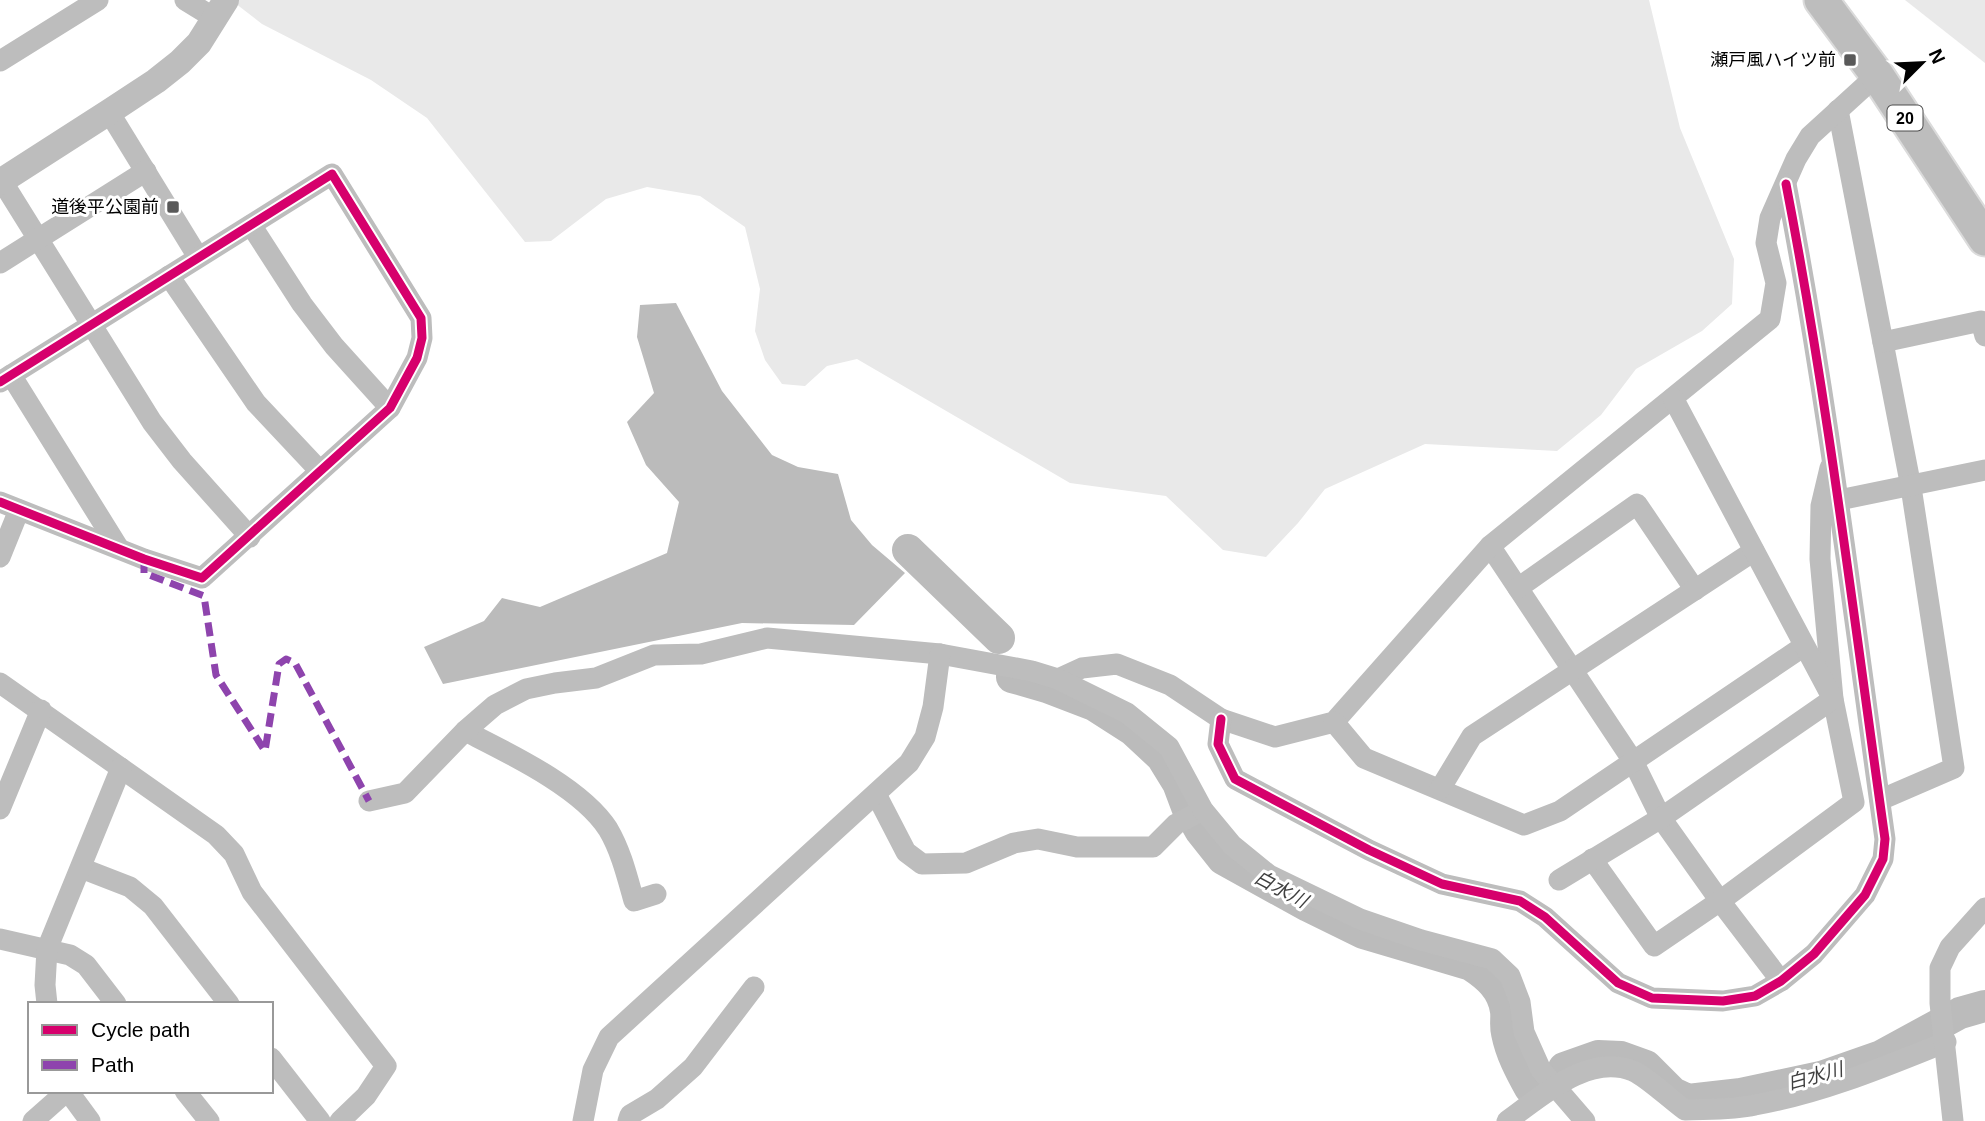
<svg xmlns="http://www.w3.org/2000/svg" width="1985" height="1121" viewBox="0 0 1985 1121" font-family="Arial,'Noto Sans JP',sans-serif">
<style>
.green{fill:#e9e9e9}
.water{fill:#bbb}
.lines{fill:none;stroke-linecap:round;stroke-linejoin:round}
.river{stroke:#bbb;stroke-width:32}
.primary-casing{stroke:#dbdbdb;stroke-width:37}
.minor{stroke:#bdbdbd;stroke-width:21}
.tertiary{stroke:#bdbdbd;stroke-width:26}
.primary{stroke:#bdbdbd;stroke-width:33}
.quiet{stroke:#8e44ad;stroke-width:7;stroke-dasharray:14 7;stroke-linecap:butt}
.cycleway-casing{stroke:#fff;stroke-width:13}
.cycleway{stroke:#d6006c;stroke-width:9}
.poi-dot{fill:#595959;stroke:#fff;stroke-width:2.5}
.labels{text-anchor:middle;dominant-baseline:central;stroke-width:6;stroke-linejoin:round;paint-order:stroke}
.shield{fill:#fff;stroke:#4c4c4c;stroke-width:2}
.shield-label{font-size:16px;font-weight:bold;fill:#000}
.poi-label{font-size:18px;fill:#000;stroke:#fff;text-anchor:end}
.water-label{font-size:19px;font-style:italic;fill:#3f3f3f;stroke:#fff}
</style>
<rect width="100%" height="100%" fill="#fff"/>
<g class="green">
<polygon points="231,0 1649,0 1680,128 1734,259 1732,304 1702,331 1636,369 1601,415 1557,451 1425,444 1325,489 1298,523 1266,557 1223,550 1166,496 1070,483 857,359 827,366 805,386 782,384 765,360 755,331 760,289 745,227 700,196 647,187 606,199 551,241 525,242 427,118 371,80 262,24"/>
<polygon points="1905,0 1985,0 1985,63"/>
</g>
<polygon class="water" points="676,303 722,391 772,455 798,467 838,474 851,520 872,545 905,573 854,625 742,623 443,684 424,647 484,621 502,598 540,607 667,553 679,502 646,465 627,422 654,393 637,337 640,305"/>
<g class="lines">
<g class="river">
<polyline points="908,550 999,638"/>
<path d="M1012,677l35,10 47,18 39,25 29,27 16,26 9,24 13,23 23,29 85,47 55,27 108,32c17,11 32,24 35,46 1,7 -1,14 1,22 4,20 13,37 23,55l8,-5"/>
<polyline points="1564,1068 1598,1056 1621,1057 1646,1066 1673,1093 1688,1100 1741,1094 1821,1077 1881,1056 1960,1013 1985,1006"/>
</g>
<defs>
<polyline id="primary" points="1821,0 1877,75 1985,239"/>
</defs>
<use href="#primary" class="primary-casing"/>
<g class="minor">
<polyline points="185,0 216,19"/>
<polyline points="0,61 98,0"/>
<polyline points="1838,110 1911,487 1954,768 1880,800"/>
<polyline points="109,112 198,257"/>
<polyline points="2,181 152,422 182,461 250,537"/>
<polyline points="251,225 302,304 334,346 390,408"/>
<polyline points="0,263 146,171"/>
<polyline points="169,276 256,403 319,470"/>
<polyline points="1883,342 1981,321 1985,336"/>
<polyline points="11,375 118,547"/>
<polyline points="0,382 332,174 421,318 422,338 417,358 390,408 202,578 144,559 0,502"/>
<polyline points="1839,500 1985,470"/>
<polyline points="1490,546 1633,761 1661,818 1720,901 1781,981"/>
<polyline points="0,557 19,510"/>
<polyline points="1518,588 1637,504 1695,590"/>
<polyline points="1058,679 1082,668 1117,664 1170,685 1221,719 1275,737 1334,722 1490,546 1770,319 1776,283 1766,243 1770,218 1796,159 1810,136 1877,75"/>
<polyline points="0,683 216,835 234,854 252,892 386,1066 366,1096 340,1121"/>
<path d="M1221,719l-3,25 17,35 134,71 73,34 78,17 25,16 73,66 34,15 71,3 32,-5 26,-15 33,-27 51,-59 18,-36 2,-20c-31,-219 -57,-438 -99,-655"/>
<polyline points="1334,722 1364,758 1524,825 1560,811 1804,646"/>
<path d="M465,731c43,22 116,56 143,98 13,22 19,47 26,72l22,-7"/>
<polyline points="1440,789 1472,736 1754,551"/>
<polyline points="876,794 906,852 922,864 966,863 1014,843 1038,839 1077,847 1153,847 1176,824 1203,810"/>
<polyline points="369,801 405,793 465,731 495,705 526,689 555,683 596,678 654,655 701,654 767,638 940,654 1032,671 1058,679 1127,713 1169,747 1203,810 1232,845 1269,875 1360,919 1421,940 1492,959 1510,976 1520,1002 1524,1032 1541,1070 1585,1121"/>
<polyline points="0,809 41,710"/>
<polyline points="1592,859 1654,946 1720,901 1854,802 1833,699 1820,559 1821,506 1830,468"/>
<polyline points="81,868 130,887 153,906 229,1004"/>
<polyline points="1559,880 1661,818 1833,699 1673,398"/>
<polyline points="0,939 70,955 86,965 116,1004"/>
<polyline points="47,1004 45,985 47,949 121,768"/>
<polyline points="271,1058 320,1121"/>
<polyline points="68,1091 90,1121"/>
<polyline points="185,1091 209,1121"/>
<polyline points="33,1121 67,1091"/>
<polyline points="583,1121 593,1070 609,1037 909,763 925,737 933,707 940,654"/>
<polyline points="628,1121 630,1115 657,1099 693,1067 754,987"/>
<path d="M1507,1121c34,-24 80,-68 126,-50 14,6 38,29 52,39 23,-1 48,0 70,-5 67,-12 129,-38 191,-63"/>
<polyline points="1953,1121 1940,1003 1940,968 1950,947 1985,908"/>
</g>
<polyline class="tertiary" points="0,182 109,112 156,81 180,62 199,43 226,0"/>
<use href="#primary" class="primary"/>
<polyline class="quiet" points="144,559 144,573 204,596 216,675 265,751 279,664 286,659 295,663 369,801"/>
<defs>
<g id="cycleway">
<polyline points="0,382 332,174 421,318 422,338 417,358 390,408 202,578 144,559 0,502"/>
<path d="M1221,719l-3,25 17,35 134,71 73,34 78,17 25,16 73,66 34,15 71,3 32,-5 26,-15 33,-27 51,-59 18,-36 2,-20c-31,-219 -57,-438 -99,-655"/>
</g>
</defs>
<use href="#cycleway" class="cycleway-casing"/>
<use href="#cycleway" class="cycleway"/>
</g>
<g class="poi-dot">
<rect x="1843" y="53" width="14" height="14" rx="3.5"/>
<rect x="166" y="200" width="14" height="14" rx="3.5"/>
</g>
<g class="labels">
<rect class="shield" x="1887.5" y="105.5" width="35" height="25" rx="5"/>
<g class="shield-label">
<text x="1905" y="118">20</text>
</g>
<g class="poi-label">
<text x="1836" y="60">瀬戸風ハイツ前</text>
<text x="159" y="207">道後平公園前</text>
</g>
<g class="water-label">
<text transform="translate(1281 889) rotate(28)">白水川</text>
<text transform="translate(1815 1076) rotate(-15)">白水川</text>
</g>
</g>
<rect x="28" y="1002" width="245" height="91" fill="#ffffff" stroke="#999999" stroke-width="2"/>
<rect x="42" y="1025" width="35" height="10" fill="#d6006c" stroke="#999999" stroke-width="2"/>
<text x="91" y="1037" font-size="21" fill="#000000">Cycle path</text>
<rect x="42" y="1060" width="35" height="10" fill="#8e44ad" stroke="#999999" stroke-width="2"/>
<text x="91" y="1072" font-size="21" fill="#000000">Path</text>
<g transform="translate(1922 63) rotate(66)" stroke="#ffffff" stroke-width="5" paint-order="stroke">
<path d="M0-5L12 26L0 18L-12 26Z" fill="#000000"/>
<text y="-10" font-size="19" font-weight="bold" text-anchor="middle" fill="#000000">N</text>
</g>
</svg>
